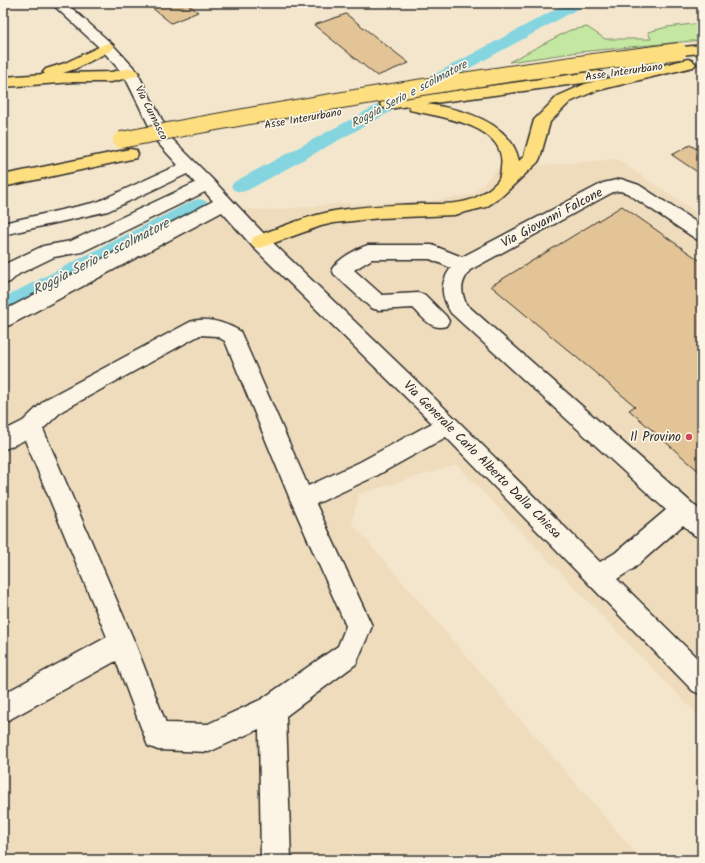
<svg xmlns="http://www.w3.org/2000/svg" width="705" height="863" viewBox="0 0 705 863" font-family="Kalam,sans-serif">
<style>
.built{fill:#efdcbc}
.green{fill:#c4e8a1;stroke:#788a66}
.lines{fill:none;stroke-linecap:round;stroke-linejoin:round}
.canal{fill:#84d5df;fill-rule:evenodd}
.building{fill:#e3c496;stroke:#2b2b2b}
.minor-casing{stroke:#2b2b2b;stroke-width:3}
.highway-casing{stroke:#2b2b2b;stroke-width:3}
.minor{fill:#fcf5e5;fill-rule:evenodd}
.highway{fill:#fedf80;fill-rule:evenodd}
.highway-bridge-casing{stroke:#2b2b2b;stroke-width:18;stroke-linecap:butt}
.highway-bridge{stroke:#fedf80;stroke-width:16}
.poi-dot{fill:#d1495b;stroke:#fcf5e5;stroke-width:1.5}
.labels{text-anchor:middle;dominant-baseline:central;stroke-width:3.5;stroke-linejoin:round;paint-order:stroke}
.far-street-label{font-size:11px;fill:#2b2b2b;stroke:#fcf5e5}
.far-water-label{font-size:12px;font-style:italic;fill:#415658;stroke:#fcf5e5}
.street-label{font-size:13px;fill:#2b2b2b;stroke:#fcf5e5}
.poi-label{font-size:13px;fill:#2b2b2b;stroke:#fcf5e5;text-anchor:end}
.water-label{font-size:14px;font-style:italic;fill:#415658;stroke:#fcf5e5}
</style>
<rect width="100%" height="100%" fill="#f4e6cd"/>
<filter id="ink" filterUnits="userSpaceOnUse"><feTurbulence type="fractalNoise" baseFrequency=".025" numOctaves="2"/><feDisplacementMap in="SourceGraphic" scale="8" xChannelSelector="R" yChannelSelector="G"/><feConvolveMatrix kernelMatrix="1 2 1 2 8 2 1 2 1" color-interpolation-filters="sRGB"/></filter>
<g filter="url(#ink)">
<polygon class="built" points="617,159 702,216 702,720 457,465 359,494 352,523 642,860 3,860 3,315 208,208 272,210 335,204 430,201 474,194 497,169"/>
<polygon class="green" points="702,23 702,40 579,52 509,62 570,30 587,27 605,39 651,39 648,32 667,27"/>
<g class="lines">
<g class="canal">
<polygon points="567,3 586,3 583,6 248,190 241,192 234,190 231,186 234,182"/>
<polygon points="199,199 206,201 209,206 206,211 11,313 3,315 3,298 192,201"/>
</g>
</g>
<g class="building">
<polygon points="161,3 186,3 198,12 171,23 151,7"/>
<polygon points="346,14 409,63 377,76 314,25"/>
<polygon points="690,145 702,152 702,175 672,155"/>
<polygon points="622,206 702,262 702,474 629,410 635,406 491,286"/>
</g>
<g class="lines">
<defs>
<path id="minor" d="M51,3h15l46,41 24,26 36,69 41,41 54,57 189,182 144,143 15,-9 51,-43 -215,-197c-10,-17 -12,-29 0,-45l-21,-9h-58l-18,11 28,25 36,-2 7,2 21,21 3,5 -3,5c-15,5 -23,-9 -33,-18l-35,2 -7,-2 -37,-34 -2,-5c6,-10 24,-20 36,-24h64l30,12 141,-74 18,-4 18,6 63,41v15l-6,-2 -69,-46 -7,-2 -7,1 -143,78c-9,13 -10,19 -4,34l236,208v26l-8,-3 -11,-10 -50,44 -16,10 85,84v32l-9,-4 -247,-254 -70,39 -60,28 56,122 -16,38 -70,52 5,144h-30l-2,-131 -50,23 -51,-2 -10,-4 -32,-85 -113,62v-29l104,-57 -82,-197 -22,10v-19l20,-10 23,-22 144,-77c17,-6 35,1 50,9l68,155 52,-24 72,-39 -179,-176 -31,-35 -212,113 -7,2v-16l210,-110 -8,-9 -123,60 -28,5 -35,17 -9,8 -7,2v-18l2,-2 38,-18 28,-5 124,-58 -8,-9 -79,37 -105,24v-12l94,-21 81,-37 -21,-23 -33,-67 -22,-25zM200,335l16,1 9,5 65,158 56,127 -8,20 -76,53 -54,25 -42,-1 -31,-80 -92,-214 19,-18z"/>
<g id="highway">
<polygon points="107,43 112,44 114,47 112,50 75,69 63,73 111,72 131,68 136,70 139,73 136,76 111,82 74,82 3,87 3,77 45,74 43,72 46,69 65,63"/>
<polygon points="702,45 702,53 679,55 674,54 672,51 674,48"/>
<path d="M688,59l5,2 3,3 -3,3 -98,24 -25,11 -20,20 -10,36 -2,4 -37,35 -15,10 -32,8 -74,3 -46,5 -13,3 -61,22 -7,-1 -2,-5 2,-5c27,-9 53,-21 81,-26 29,-5 58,-6 87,-7 17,0 39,1 54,-6 7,-4 20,-12 24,-19 1,-3 2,-8 2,-12 7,-43 -63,-50 -91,-57l-1,-4 -21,3 -6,-2 -2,-3 2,-3 216,-30 5,2 3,3 -3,3 -5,2 -171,23c34,5 84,17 92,57l5,-5 10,-36 24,-24 27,-12z"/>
<polygon points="130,149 136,150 138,154 136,158 3,187 3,175"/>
</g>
</defs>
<use href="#minor" class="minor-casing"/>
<use href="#highway" class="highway-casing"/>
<use href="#minor" class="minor"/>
<use href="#highway" class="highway"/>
<defs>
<path id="highway-bridge" d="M121,140c185,-36 371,-66 558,-89"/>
</defs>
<use href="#highway-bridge" class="highway-bridge-casing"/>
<use href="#highway-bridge" class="highway-bridge"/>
</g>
</g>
<circle class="poi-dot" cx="689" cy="437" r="4"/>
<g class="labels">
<g class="far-street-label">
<text transform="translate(624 72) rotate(-8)">Asse Interurbano</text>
<text transform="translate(151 113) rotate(63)">Via Curnasco</text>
<text transform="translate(303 119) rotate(-10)">Asse Interurbano</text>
</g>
<g class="far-water-label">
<text transform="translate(409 94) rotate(-28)">Roggia Serio e scolmatore</text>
</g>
<g class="street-label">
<text transform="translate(552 218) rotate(-28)">Via Giovanni Falcone</text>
<text transform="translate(482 460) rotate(45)">Via Generale Carlo Alberto Dalla Chiesa</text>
</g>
<g class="poi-label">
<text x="681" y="437">Il Provino</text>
</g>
<g class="water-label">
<text transform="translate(101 257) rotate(-27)">Roggia Serio e scolmatore</text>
</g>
</g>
<rect width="705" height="863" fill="none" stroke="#fcf5e5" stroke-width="16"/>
<rect x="8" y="8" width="689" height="847" fill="none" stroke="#2b2b2b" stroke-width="1.5" filter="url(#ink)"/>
</svg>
